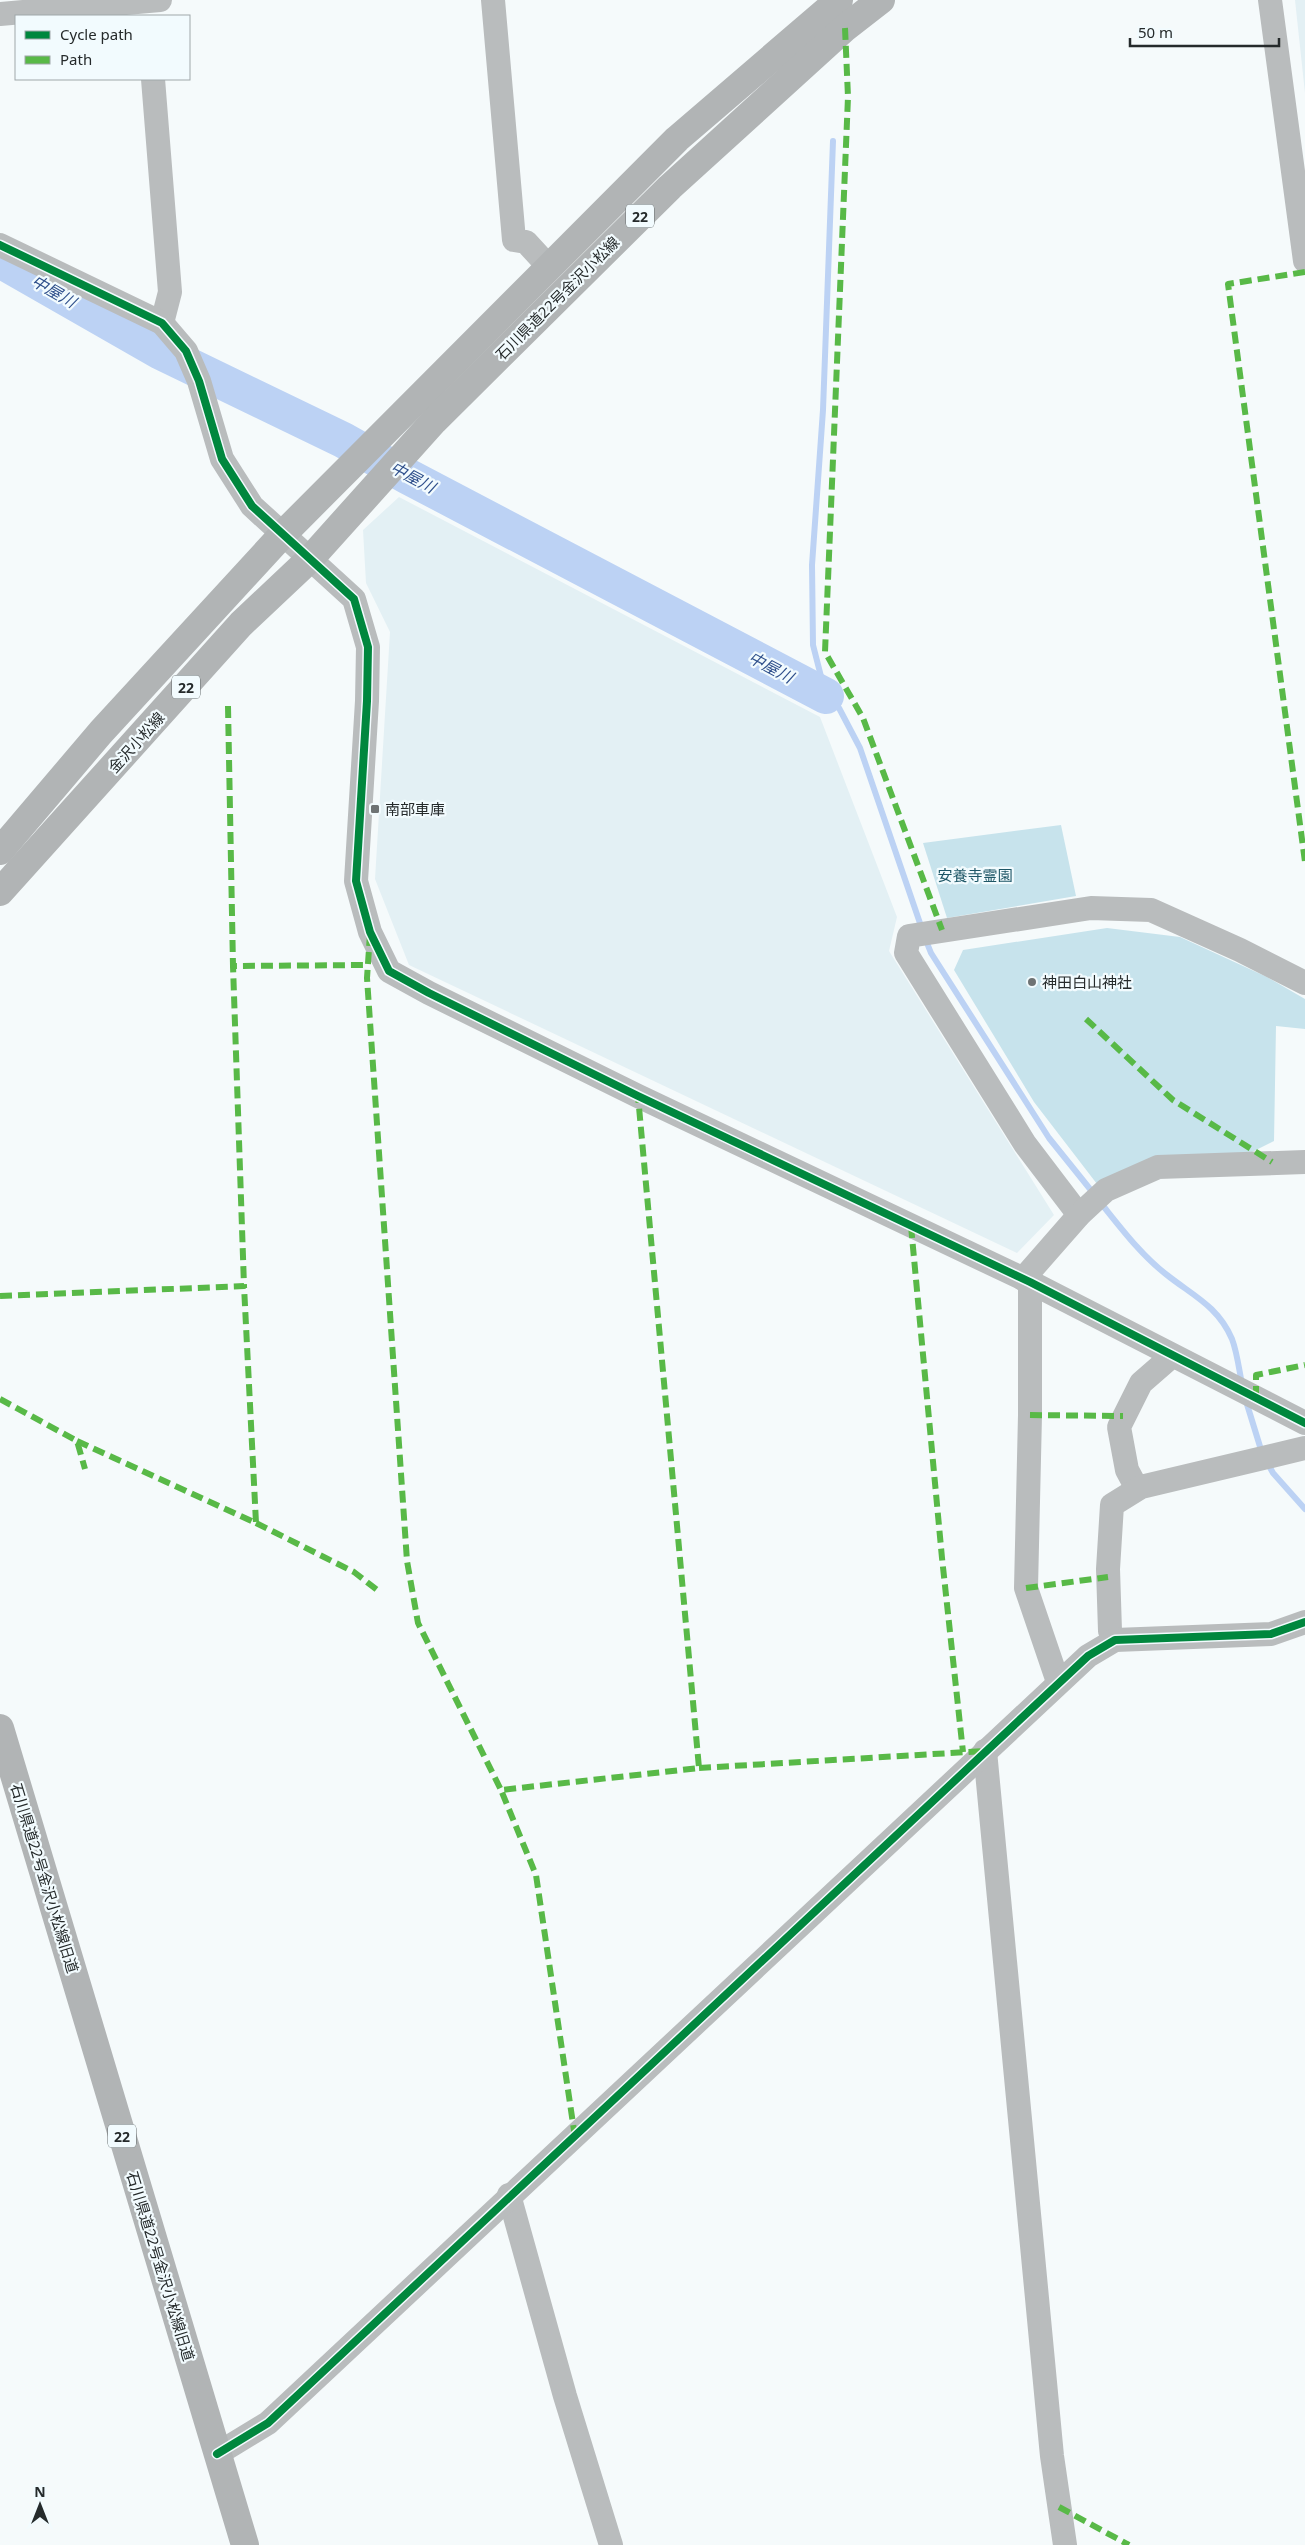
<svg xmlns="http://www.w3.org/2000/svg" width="1305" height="2545" viewBox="0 0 1305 2545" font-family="'Noto Sans','Noto Sans JP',sans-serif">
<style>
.built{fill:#e3f0f4}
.green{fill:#c7e3ec}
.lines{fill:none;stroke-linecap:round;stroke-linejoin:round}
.stream{stroke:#bcd2f4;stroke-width:6}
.river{stroke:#bcd2f4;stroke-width:36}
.minor{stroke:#b9bcbd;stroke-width:24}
.major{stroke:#b1b4b5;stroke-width:28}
.quiet{stroke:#58b947;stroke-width:6;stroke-dasharray:12 6;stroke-linecap:butt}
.cycleway-casing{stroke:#f2fbfe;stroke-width:11}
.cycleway{stroke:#00873e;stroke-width:8}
.poi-dot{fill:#6e7374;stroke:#f2fbfe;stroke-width:2}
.labels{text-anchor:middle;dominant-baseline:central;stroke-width:4.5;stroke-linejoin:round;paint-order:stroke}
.shield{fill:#f2fbfe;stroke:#62696a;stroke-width:1}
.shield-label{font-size:14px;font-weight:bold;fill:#252a2b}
.street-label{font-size:15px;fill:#252a2b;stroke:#f2fbfe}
.poi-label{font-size:15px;fill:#252a2b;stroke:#f2fbfe;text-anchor:start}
.park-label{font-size:15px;fill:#1d5666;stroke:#f2fbfe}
.water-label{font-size:16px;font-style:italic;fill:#2f508c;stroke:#f2fbfe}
</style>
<rect width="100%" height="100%" fill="#f5fafb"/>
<g class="built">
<polygon points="1295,0 1305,0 1305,93"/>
<polygon points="399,497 820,717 897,917 889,951 1054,1215 1017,1253 409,965 375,879 390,632 366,583 363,530"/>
</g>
<g class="green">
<polygon points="1061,825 1076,896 947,918 923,843"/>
<polygon points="1107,928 1180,937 1267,977 1305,999 1305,1029 1276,1026 1274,1141 1248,1154 1097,1184 1034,1102 954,970 963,950"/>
</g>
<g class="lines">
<g class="stream">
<polyline points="833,141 823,410 812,565 813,645 826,696 839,708 860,748 922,929"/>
<polyline points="925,938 931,953 1049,1138 1094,1194"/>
<path d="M1100,1202c21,26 41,53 67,73 25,20 51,31 65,64 5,13 7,30 10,45"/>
<polyline points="1246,1401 1262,1453"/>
<polyline points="1267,1462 1273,1473 1305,1509"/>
</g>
<polyline class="river" points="0,260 161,352 343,440 407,476 826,696"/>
<g class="minor">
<polyline points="493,0 514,240 526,242 550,268"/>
<polyline points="1270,0 1305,261"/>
<polyline points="0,14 160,0"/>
<polyline points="153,79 170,292 162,323"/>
<polyline points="0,245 162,323 186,351 199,381 222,459 252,506 354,599 368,647 367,701 356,881 370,932 389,971 429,993 638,1096 1030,1282 1305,1423"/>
<polyline points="1079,1215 1025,1144 906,953 909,936 1091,908 1151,910 1240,950 1305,983"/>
<polyline points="1023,1279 1079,1215 1106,1190 1158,1167 1305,1162"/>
<polyline points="1030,1282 1030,1415 1026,1588 1058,1682"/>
<polyline points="1141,1487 1134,1483 1127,1470 1119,1427 1141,1383 1172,1356"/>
<polyline points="1115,1640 1110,1631 1108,1569 1112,1505 1141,1487 1305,1448"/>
<polyline points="985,1751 1052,2456 1065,2545"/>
<polyline points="509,2195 565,2396 611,2545"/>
<polyline points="217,2454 268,2423 1088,1656 1115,1640 1271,1634 1305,1622"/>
</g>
<g class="major">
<polyline points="0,851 101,732 283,534 677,139 839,0"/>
<polyline points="0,892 241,624 311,558 434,421 670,187 845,28 881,0"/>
<polyline points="0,1728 245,2545"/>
</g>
<g class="quiet">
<polyline points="845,28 848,97 825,652 863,718 942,930"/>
<polyline points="1305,272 1228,284 1305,862"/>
<polyline points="228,706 233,966 367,965"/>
<polyline points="370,934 367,978 407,1561 418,1623 501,1790"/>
<polyline points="1086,1019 1173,1100 1272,1162"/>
<polyline points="911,1226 942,1558 963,1752"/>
<polyline points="0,1296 244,1286 233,966"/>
<polyline points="1256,1398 1256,1375 1305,1365"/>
<polyline points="0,1399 77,1441 85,1469"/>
<polyline points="1030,1415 1123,1416"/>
<polyline points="77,1441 256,1523 244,1286"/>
<polyline points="256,1523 354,1572 381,1593"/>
<polyline points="1026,1588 1108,1577"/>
<polyline points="699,1768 985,1751"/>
<polyline points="575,2137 536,1875 501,1790 699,1768 638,1096"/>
<polyline points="1059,2507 1129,2545"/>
</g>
<defs>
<g id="cycleway">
<polyline points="0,245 162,323 186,351 199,381 222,459 252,506 354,599 368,647 367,701 356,881 370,932 389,971 429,993 638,1096 1030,1282 1305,1423"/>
<polyline points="217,2454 268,2423 1088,1656 1115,1640 1271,1634 1305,1622"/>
</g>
</defs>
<use href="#cycleway" class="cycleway-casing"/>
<use href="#cycleway" class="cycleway"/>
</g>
<g class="poi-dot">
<rect x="370" y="804" width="10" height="10" rx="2.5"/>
<circle cx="1032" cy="982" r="5"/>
</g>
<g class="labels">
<g class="shield">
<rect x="626" y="204.5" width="28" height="23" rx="4"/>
<rect x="172" y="675.5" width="28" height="23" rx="4"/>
<rect x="108" y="2124.5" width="28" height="23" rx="4"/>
</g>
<g class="shield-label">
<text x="640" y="216">22</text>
<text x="186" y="687">22</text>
<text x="122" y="2136">22</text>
</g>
<g class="street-label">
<text transform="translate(557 298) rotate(-45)">石川県道22号金沢小松線</text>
<text transform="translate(136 742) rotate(-48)">金沢小松線</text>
<text transform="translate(45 1878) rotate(73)">石川県道22号金沢小松線旧道</text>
<text transform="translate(161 2266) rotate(73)">石川県道22号金沢小松線旧道</text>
</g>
<g class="poi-label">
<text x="385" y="809">南部車庫</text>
<text x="1042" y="982">神田白山神社</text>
</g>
<g class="park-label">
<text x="975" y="875">安養寺霊園</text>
</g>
<g class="water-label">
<text transform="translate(54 291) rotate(30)">中屋川</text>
<text transform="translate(413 477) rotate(28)">中屋川</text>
<text transform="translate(771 667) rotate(28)">中屋川</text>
</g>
</g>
<rect x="15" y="15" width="175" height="65" fill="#f2fbfe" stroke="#a0a7aa"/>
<rect x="25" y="31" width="25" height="8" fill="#00873e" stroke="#a0a7aa"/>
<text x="60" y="40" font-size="15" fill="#252a2b">Cycle path</text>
<rect x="25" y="56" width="25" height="8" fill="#58b947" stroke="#a0a7aa"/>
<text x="60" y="65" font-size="15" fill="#252a2b">Path</text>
<g transform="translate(40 2505)" stroke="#f2fbfe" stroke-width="4" paint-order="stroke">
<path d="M0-4L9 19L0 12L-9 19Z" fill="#252a2b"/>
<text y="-8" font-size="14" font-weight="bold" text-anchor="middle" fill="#252a2b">N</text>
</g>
<path d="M1130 38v8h149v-8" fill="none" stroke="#252a2b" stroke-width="2.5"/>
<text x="1138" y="38" font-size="15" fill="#252a2b" stroke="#f2fbfe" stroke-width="4" paint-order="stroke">50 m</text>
</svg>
